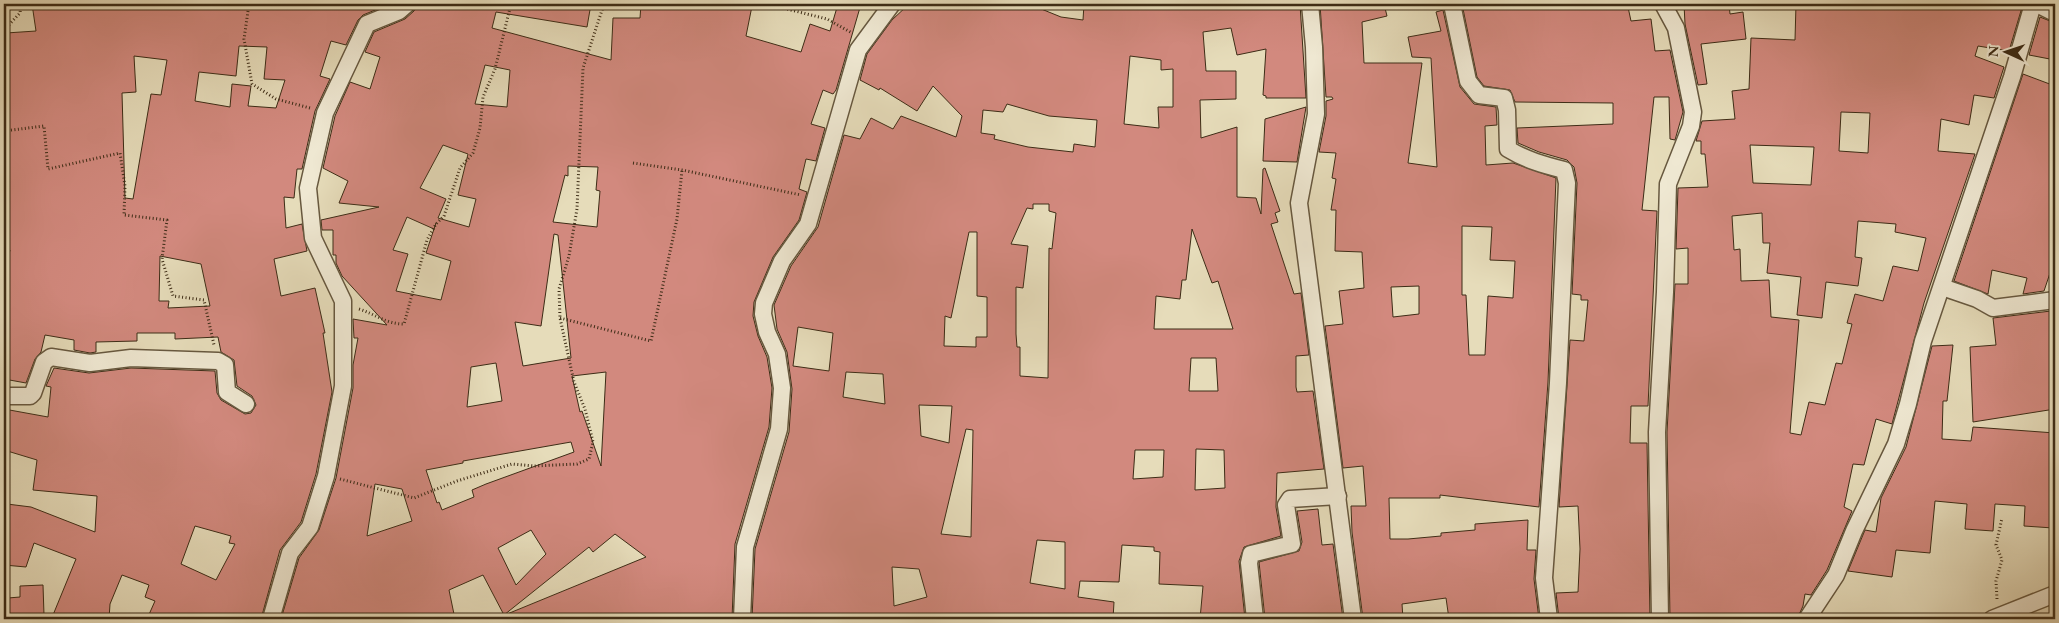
<svg xmlns="http://www.w3.org/2000/svg" width="2059" height="623" viewBox="0 0 2059 623" font-family="'EB Garamond',serif">
<style>
.building{fill:#d2897e;stroke:#3d2c16;fill-rule:evenodd}
.lines{fill:none;stroke-linecap:round;stroke-linejoin:round}
.street-casing{stroke:#67583f;stroke-width:19}
.path{stroke:#3d2c16;stroke-width:3;stroke-dasharray:1 2.5;stroke-linecap:butt}
.street{stroke:#efe8d2;stroke-width:16}
</style>
<rect width="100%" height="100%" fill="#e6dcba"/>
<filter id="stains"><feTurbulence type="fractalNoise" baseFrequency=".004" numOctaves="4"/><feColorMatrix values="0 0 0 0 .2 0 0 0 0 .09 0 0 0 0 .02 0 0 0 .5 -.17"/></filter>
<radialGradient id="worn" r=".72"><stop offset=".6" stop-color="#630" stop-opacity="0"/><stop offset="1" stop-color="#630" stop-opacity=".3"/></radialGradient>
<g class="building">
<path d="M32,4h358l-27,11 -5,5 -12,25 -15,-4 -11,35 10,3 -15,32 -13,58h-5l-3,29 -10,-1 2,31 16,-4 5,27 -33,8 7,37 34,-8 10,45h-2l9,59 -16,82 -15,48 -21,28 -19,69h-114l8,-18 -10,-4 4,-12 -27,-10 -12,29 -1,15h-50v-4h-6l23,-56 -42,-16 -8,24 -22,-2v-44l3,-17 24,3 64,25 2,-36 -64,-6 4,-30 -33,-10v-41l44,8 3,-30 -5,-1 8,-18 35,5 42,-5 84,3 2,22 4,7 24,14 6,-1 5,-8 -4,-9 -15,-10 -3,-26 -13,-8 -3,-15 -43,2v-6h-38v8l-41,1v10l-6,1 -16,-3v-10l-29,-5 -4,17 -6,7 -9,24 -22,-4v-104l6,-25h-6v-192h3l-1,-25 30,-2zM239,46l28,1 -3,32 21,1 -9,28 -28,-2 3,-20 -19,-2 -2,23 -35,-6 4,-29 37,4zM134,56l33,4 -6,35 -10,-1 -18,105 -8,-1 -3,-105 14,-1zM160,256l41,8 9,42 -42,2 1,-7h-10zM195,526l36,10 -2,7 6,1 -19,36 -35,-16z"/>
<path d="M417,4h174l-4,23 -91,-15 -4,16 119,32 2,-42h27l1,-14h99l12,2 -6,30 55,16 9,-28 20,7 8,-27h23l-25,86 -3,4 -10,-4 -12,34 14,4 -9,33 -10,-2 -7,30 8,3 -8,28 -26,37 -19,45 -1,14 5,20 9,21 5,31 -3,39 -34,117 -3,75h-237l151,-62 -31,-23 -22,18 -4,-5 -85,68 -21,-40 -34,15 6,29h-174l18,-61 20,-28 17,-52 17,-90v-23l5,-27h-4l-1,-19 34,6 -45,-49 -6,-13v-8h-3v-25h-11l-1,-10 58,-13 -40,-4 9,-22 -25,-13 12,-52 15,-34 20,7 10,-32 -15,-5 9,-20 31,-13 9,-8zM485,65l25,5 -3,37 -32,-3zM443,145l25,9 -10,41 18,4 -7,28 -31,-9 8,-19 -26,-11zM568,166l30,1 -2,23 4,1 -3,36 -44,-5 12,-47 3,1zM407,217l27,12 2,-6 -10,30 25,8 -10,39 -45,-9 12,-37 -15,-4zM554,234l4,1 13,123 -48,8 -8,-44 26,4zM496,363l6,38 -35,6 4,-40zM606,372l-5,94 -19,-55 -2,1 -8,-36zM571,442l3,10 -88,32 -14,6 2,7 -32,13 -3,-8 -2,1 -11,-33 37,-7v-2zM375,484l27,5 10,32 -45,15zM531,530l15,24 -30,31 -18,-37z"/>
<path d="M909,4h120l32,13 22,3 1,-16h72l-1,4 50,-2v-2h95l6,94h-40v-2l-3,-1 3,-46 -29,6 -6,-27 -28,4 3,39h30v28l-36,1 1,38 36,-11v70l19,1 5,16 2,-45 2,-1 15,43 -5,2 3,9 -7,2 23,70 7,-1 8,62 -13,1v31l1,5 16,-1 11,78 -47,4 -1,34 5,29 -37,11 -5,14 6,58h-45l3,-33 -44,-2 1,-32 -6,-1v-4l-32,-2 -3,37 -39,-1 -2,16 36,5 -1,17h-361l3,-70 34,-117 3,-43 -5,-37 -10,-23 -3,-24 17,-39 27,-39 26,-92 16,4 11,-21 22,11 8,-13 55,21 6,-21 -29,-30 -16,25 -37,-23 -1,2 -19,-10 7,-26 25,-34zM1130,56l31,4v10l12,-1v38h-15l1,21 -35,-4zM1007,104l42,12 48,4 -2,27 -21,-3 -1,8 -45,-5 -34,-8 1,-4 -14,-2 2,-23 20,2zM1033,204h16v7l7,2 -4,36 -3,-1 -1,130 -28,-2v-29h-3l-1,-13v-47l7,1 5,-42 -17,-2 16,-36 6,1zM1192,229l20,54 6,-2 15,48h-79l2,-33 24,3 2,-19h4zM969,232h8v64l10,1v40h-11v10l-32,-1 1,-30 6,2zM798,327l35,6 -4,38 -36,-5zM1191,358h25l2,33h-29zM846,372l37,2 2,30 -42,-7zM919,405l33,1 -3,37 -28,-7zM966,429l7,1 -2,107 -30,-3zM1196,449l28,1 1,38 -30,2zM1135,450h29l-1,27 -30,2zM1037,540l28,2v47l-35,-6zM892,567l27,2 8,28 -33,9z"/>
<path d="M1320,4h64l3,12 -25,6 2,41h58l-14,100 29,4 -6,-109 -19,-1 -4,-20 33,-6 -5,-19 7,-2 17,77 14,17 22,3 1,18 -12,1 1,39 27,-2 43,15 -8,204 -9,125 -99,-12v3h-51l1,41h18l33,-3v-3l34,-3v-6l53,-4 -1,30h9l-2,29 5,40h-90l-3,-21 -44,6 1,15h-40l-11,-87 -1,-26h15l-3,-40 -20,2 -18,-142 18,-2 -4,-33 25,-3 -2,-36 -27,-1 1,-41h-5l5,-31 -4,-1 4,-25 -17,-1 7,-36v-15l7,-2 -1,-2h-6zM1462,226l30,1 -2,33 25,1 -2,37 -25,-2 -3,59h-16l-3,-60h-4zM1419,286v28l-26,3 -2,-30z"/>
<polygon points="1462,4 1625,4 1626,7 1628,7 1631,21 1651,19 1655,51 1670,50 1683,112 1675,140 1670,139 1669,97 1654,97 1642,210 1657,211 1648,406 1631,406 1630,443 1647,443 1650,619 1559,619 1556,593 1578,592 1580,549 1578,506 1559,507 1570,340 1584,341 1588,300 1581,300 1581,295 1572,294 1577,183 1574,167 1567,160 1539,152 1518,143 1517,128 1613,124 1613,103 1515,102 1510,90 1484,86 1477,77"/>
<polygon points="1684,4 1729,4 1730,14 1743,12 1746,39 1701,44 1707,84 1698,85 1685,24"/>
<path d="M1796,4h25v2h52v-2h150l-14,47 -31,-5 -3,10 29,11 -10,31 -20,-3 -5,30 -28,-6 -3,32 37,3 -51,149 -32,121 -16,-5 -12,46 -11,-1 -9,43 8,4 -25,59 -16,25 -6,-1 -2,12 -6,13h-127l-3,-187 8,-148h13v-36l-12,1 2,-61 30,-1 -3,-33h-4v-13h-5l6,-20 33,-2 -3,-28 17,-2 2,-51 44,2zM1841,112l29,1 -2,40 -29,-2zM1750,145l64,2 -3,38 -58,-2zM1762,213l1,30h7l-3,30 34,4 -4,38 25,3 4,-36 32,4 4,-28 -7,-1 3,-36 38,3 -1,8 31,6 -8,33 -25,-5 -10,35 -28,-7 -8,29 5,1 -10,40 -6,-1 -11,42 -16,-3 -8,33 -11,-2 9,-113 -28,-3 -2,-37 -28,1 -1,-32 -6,1 -2,-34z"/>
<polygon points="2040,17 2055,23 2055,60 2029,55"/>
<polygon points="2023,74 2055,86 2055,258 2044,291 2023,294 2027,278 1992,270 1988,294 1954,281"/>
<polygon points="1306,107 1297,162 1263,161 1265,119"/>
<polygon points="2051,311 2052,316 2055,316 2055,409 1973,422 1970,347 1996,345 1993,318"/>
<polygon points="1953,345 1947,401 1943,401 1942,439 1971,441 1973,427 2055,433 2053,528 2024,526 2025,506 1995,504 1993,531 1965,529 1967,504 1935,501 1930,553 1896,550 1892,577 1848,571 1865,530 1876,532 1881,498 1906,447 1932,346"/>
<polygon points="1318,509 1322,545 1333,544 1343,619 1265,619 1259,562 1299,551 1302,542 1297,511"/>
<polygon points="43,585 44,615 9,617 8,598 20,597 20,586"/>
</g>
<g class="lines">
<defs>
<g id="street">
<polyline points="1310,4 1314,47 1316,114 1299,203 1353,619"/>
<path d="M1452,4l16,77 11,14 25,3 3,12 1,39c18,11 36,16 56,21l3,13 -9,200 -14,195 5,41"/>
<polyline points="2037,4 2055,13"/>
<polyline points="1942,287 1977,299 1993,308 2055,300"/>
<polyline points="4,396 30,396 33,393 44,362 51,357 90,363 131,358 218,361 225,365 227,392 246,404"/>
<polyline points="271,619 290,553 310,527 326,476 343,386 343,301 313,238 308,188 325,113 367,24 399,11 407,4"/>
<polyline points="742,619 745,547 779,429 782,388 777,354 767,332 763,314 764,303 782,261 808,224 858,50 892,4"/>
<polyline points="1255,619 1249,563 1251,554 1292,544 1286,505 1290,499 1338,496"/>
<polyline points="1660,619 1657,432 1665,292 1668,184 1691,126 1693,112 1676,28 1663,4"/>
<polyline points="1807,619 1836,575 1854,531 1896,444 1908,404 1923,341 2012,77 2033,4"/>
<polyline points="1992,619 2055,594"/>
</g>
</defs>
<use href="#street" class="street-casing"/>
<g class="path">
<polyline points="249,4 244,39 252,84 276,99 310,108"/>
<polyline points="767,4 827,19 852,33"/>
<polyline points="4,30 20,13 21,4"/>
<polyline points="4,131 44,126 48,169 120,153 125,186 124,215 167,220 162,259 173,296 204,300 214,345"/>
<polyline points="633,163 682,170 801,195"/>
<path d="M359,309c16,5 27,15 45,15l23,-84 9,-16 8,-8 16,-48 13,-15 7,-25 3,-31 12,-28 16,-65"/>
<polyline points="560,318 651,341 677,219 682,170"/>
<polyline points="340,479 414,498 457,481 512,464 534,466 577,464 589,459 593,442 585,409 574,382 560,318 559,289 569,256 577,209 583,68 604,4"/>
<polyline points="1997,599 1996,581 2002,560 1996,545 2002,518"/>
</g>
<use href="#street" class="street"/>
</g>
<rect width="2059" height="623" fill="none" stroke="#e6dcba" stroke-width="20"/>
<rect x="5" y="5" width="2049" height="613" fill="none" stroke="#3d2c16" stroke-width="2.5"/>
<rect x="10" y="10" width="2039" height="603" fill="none" stroke="#3d2c16"/>
<g transform="translate(2006 52) rotate(273)" stroke="#efe8d2" stroke-width="4" paint-order="stroke">
<path d="M0-4L9 19L0 12L-9 19Z" fill="#3d2c16"/>
<text y="-8" font-size="14" font-weight="bold" text-anchor="middle" fill="#3d2c16">N</text>
</g>
<rect width="100%" height="100%" filter="url(#stains)"/>
<rect width="100%" height="100%" fill="url(#worn)"/>
</svg>
